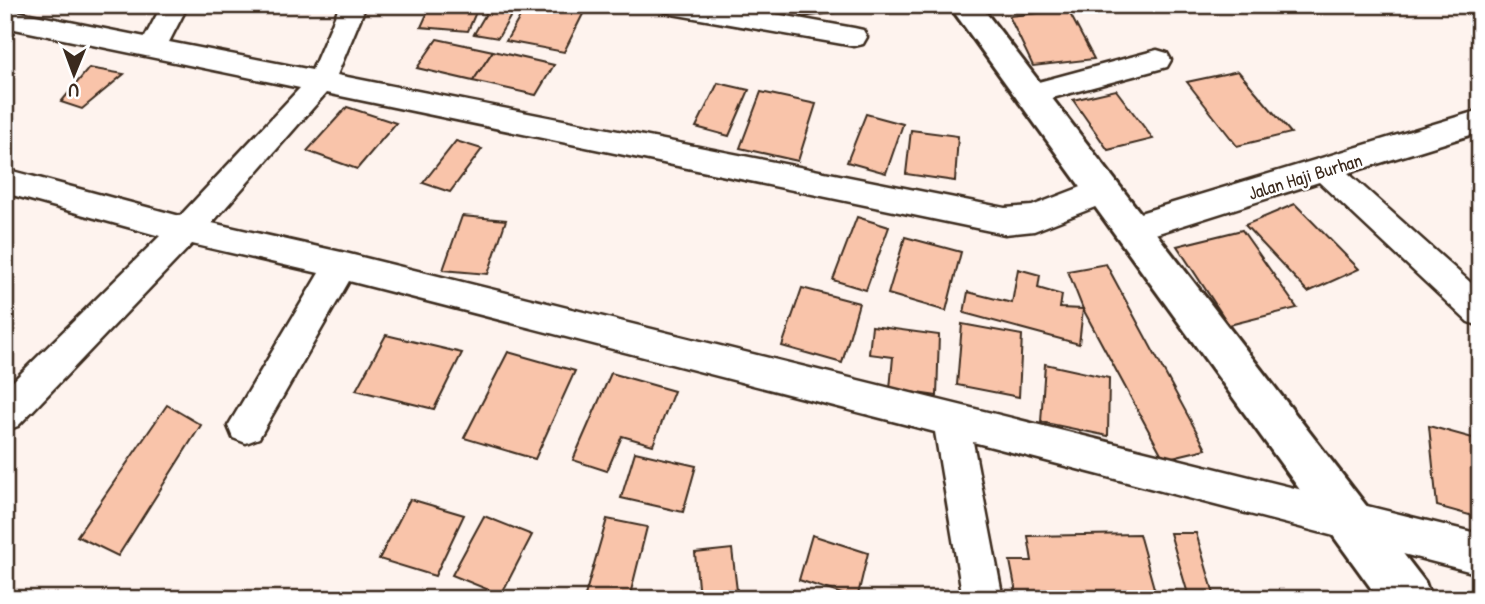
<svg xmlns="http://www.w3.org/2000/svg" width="1485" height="604" viewBox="0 0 1485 604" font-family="'Patrick Hand',sans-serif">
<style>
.building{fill:#f9c4aa;stroke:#3b2a1e;stroke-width:2}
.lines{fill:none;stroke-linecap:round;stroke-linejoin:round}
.street-casing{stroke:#3b2a1e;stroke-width:5}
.secondary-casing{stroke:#3b2a1e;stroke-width:6}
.street{fill:#fff;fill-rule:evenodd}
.secondary{fill:#fff;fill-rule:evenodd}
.labels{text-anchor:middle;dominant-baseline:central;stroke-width:5;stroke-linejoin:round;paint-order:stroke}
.street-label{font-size:19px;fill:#3b2a1e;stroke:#fff}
</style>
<rect width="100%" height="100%" fill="#fef3ee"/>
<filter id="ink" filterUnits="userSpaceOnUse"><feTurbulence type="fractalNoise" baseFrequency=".0143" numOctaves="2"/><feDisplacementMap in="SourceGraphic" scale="14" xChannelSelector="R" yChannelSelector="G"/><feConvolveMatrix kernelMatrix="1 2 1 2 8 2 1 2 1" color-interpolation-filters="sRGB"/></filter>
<g filter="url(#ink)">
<g class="building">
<polygon points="431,5 479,5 468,31 421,27"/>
<polygon points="491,5 517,5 498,38 474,34"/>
<polygon points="527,5 580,5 587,6 564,52 506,41"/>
<polygon points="758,5 787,5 789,9 760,12"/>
<polygon points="798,5 831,5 834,13 802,17"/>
<polygon points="1068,10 1094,59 1033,66 1009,16"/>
<polygon points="437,39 493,51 473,81 417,68"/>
<polygon points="493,51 554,65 536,95 473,81"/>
<polygon points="89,68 124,74 82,109 61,102"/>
<polygon points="1238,71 1291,133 1237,146 1187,82"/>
<polygon points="718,83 749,90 729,136 696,127"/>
<polygon points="1116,90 1153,139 1108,150 1073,100"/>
<polygon points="761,92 816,104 798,161 740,148"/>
<polygon points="347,107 396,123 357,169 307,151"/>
<polygon points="866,114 903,124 886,173 847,162"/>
<polygon points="911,130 958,136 955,181 906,174"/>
<polygon points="456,141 482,149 450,192 423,183"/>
<polygon points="1295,204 1359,269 1308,292 1245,225"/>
<polygon points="462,216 506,220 488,274 443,270"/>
<polygon points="857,217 889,227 866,290 833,280"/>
<polygon points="1242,230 1297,308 1229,325 1177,246"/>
<polygon points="905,237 961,252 946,311 888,294"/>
<polygon points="1106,264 1206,449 1164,459 1083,309 1068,271"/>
<polygon points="1018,269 1040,275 1038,288 1062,295 1060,308 1083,309 1079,344 964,313 968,292 1012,303"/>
<polygon points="802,288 859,303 842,363 782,346"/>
<polygon points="962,324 1022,335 1019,397 957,385"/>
<polygon points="872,326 939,335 937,396 890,389 893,357 869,354"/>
<polygon points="386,335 462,353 434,409 356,390"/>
<polygon points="508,352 575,371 535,459 464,438"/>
<polygon points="1045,364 1109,378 1108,436 1041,422"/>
<polygon points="611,373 674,391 653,445 622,436 607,471 573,460"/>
<polygon points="167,405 201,425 118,556 77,536"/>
<polygon points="1429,426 1480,440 1480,518 1437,506"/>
<polygon points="635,452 696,466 683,512 621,498"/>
<polygon points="410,499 464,515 435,576 379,559"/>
<polygon points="484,516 532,535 501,595 452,575"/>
<polygon points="607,519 647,527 629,599 584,599"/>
<polygon points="1170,533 1196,533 1214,594 1188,594"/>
<polygon points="1139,534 1157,599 1017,597 1010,561 1032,561 1028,536"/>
<polygon points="812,535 868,553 857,599 799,580"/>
<polygon points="732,549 738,599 699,599 695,553"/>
</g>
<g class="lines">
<defs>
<g id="street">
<polygon points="162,5 188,5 169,42 312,70 340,5 366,5 337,75 1005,208 1032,206 1102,179 1113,182 1117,191 1113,200 1034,231 1005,234 326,93 212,223 341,252 1480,534 1480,574 973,442 1003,599 963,599 935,432 349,281 259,438 246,443 233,438 228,426 319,273 192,244 18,426 5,431 5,389 160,236 5,193 5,169 180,216 300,88 5,27 5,9 145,37"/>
<polygon points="659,5 724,5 854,28 863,30 867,37 863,44 854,46 672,14 663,11"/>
<polygon points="1157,50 1167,53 1171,60 1167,67 1030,104 1020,101 1016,94 1020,87"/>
<polygon points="1480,110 1480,132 1348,173 1480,291 1480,326 1468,322 1319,182 1130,242 1119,238 1114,229 1119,220 1130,216"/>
</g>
<polygon id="secondary" points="949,5 980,5 1425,582 1431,599 1379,599"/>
</defs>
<use href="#street" class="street-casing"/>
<use href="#secondary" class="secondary-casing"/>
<use href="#street" class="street"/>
<use href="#secondary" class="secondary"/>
</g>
</g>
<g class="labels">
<g class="street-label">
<text transform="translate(1305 176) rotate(-17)">Jalan Haji Burhan</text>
</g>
</g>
<rect width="1485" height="604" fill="none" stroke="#fff" stroke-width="28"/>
<rect x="14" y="14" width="1457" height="576" fill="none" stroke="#3b2a1e" stroke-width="2.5" filter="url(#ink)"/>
<g transform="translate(74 74) rotate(181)" stroke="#ffffff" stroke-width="5" paint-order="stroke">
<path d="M0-5L12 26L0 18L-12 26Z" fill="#3b2a1e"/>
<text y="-10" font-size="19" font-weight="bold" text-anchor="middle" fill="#3b2a1e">U</text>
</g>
</svg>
